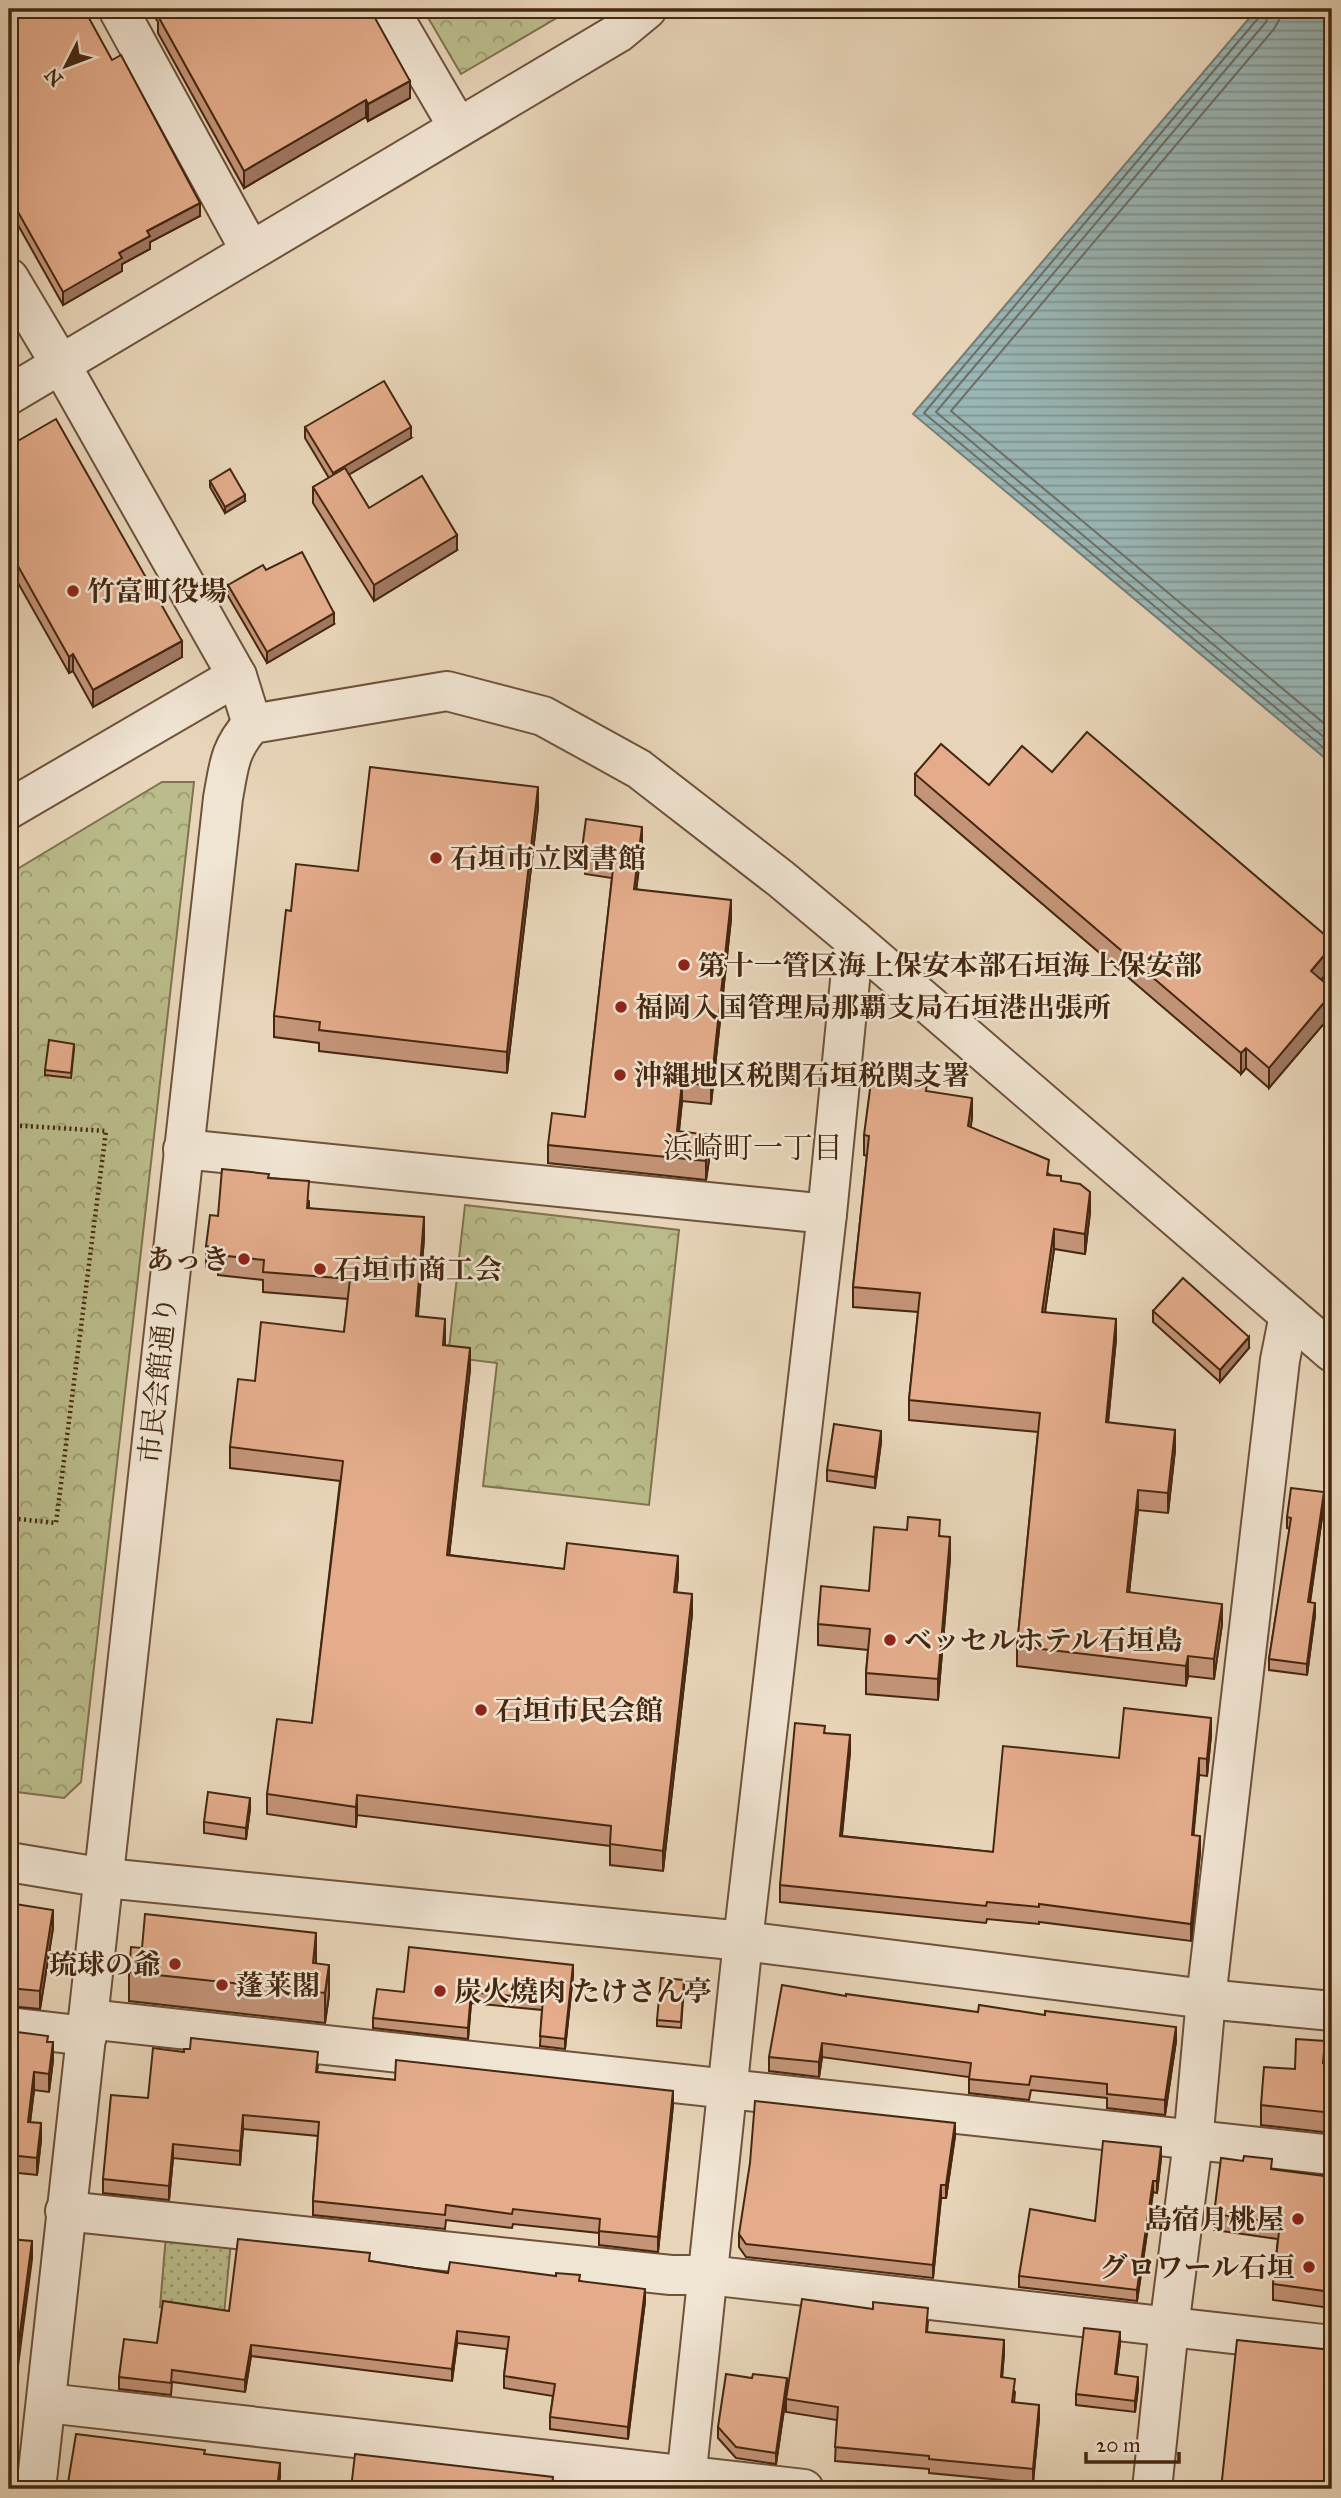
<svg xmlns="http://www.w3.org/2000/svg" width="1341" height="2498" viewBox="0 0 1341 2498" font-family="'IM FELL Great Primer','Noto Serif JP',serif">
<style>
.park{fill:url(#park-crowns);stroke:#80724e;stroke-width:2}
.garden{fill:url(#garden-dots);stroke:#80724e;stroke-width:2}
.water{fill:url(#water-rules);stroke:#777d74;stroke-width:2}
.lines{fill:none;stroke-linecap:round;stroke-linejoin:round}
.shore{stroke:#6f6f64;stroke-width:2}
.minor-casing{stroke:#6e523a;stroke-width:42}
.path{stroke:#452710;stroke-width:4.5;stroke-dasharray:2 3.5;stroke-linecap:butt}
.minor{stroke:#f0e4d2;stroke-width:38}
.wall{fill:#c49478;stroke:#452710;stroke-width:2}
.shaded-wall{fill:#a07861;stroke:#452710;stroke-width:2}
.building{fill:#e4ac8b;stroke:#452710;stroke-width:2}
.poi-dot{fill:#8f2418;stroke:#f0e4d2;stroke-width:2.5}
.labels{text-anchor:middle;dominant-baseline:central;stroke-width:5;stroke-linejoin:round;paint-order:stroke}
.poi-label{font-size:28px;font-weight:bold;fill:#452710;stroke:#f0e4d2;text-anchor:start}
.street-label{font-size:28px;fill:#452710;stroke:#f0e4d2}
.neighbourhood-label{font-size:30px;fill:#452710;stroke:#f0e4d2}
</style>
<defs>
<pattern id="park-crowns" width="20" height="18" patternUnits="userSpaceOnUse" patternTransform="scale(1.75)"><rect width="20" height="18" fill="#bbbc8b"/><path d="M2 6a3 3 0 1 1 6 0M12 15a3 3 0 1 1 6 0" fill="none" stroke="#9a9970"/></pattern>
<pattern id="garden-dots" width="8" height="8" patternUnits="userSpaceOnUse" patternTransform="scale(1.75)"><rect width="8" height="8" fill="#bbbc8b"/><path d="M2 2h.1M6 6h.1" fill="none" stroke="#9a9970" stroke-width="1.8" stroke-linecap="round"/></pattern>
<pattern id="water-rules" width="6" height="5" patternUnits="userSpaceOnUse" patternTransform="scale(1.75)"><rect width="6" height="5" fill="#99b7b7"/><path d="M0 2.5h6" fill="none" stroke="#7f9593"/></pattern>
</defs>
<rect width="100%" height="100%" fill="#e8d5b9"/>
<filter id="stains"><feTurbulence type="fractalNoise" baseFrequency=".00286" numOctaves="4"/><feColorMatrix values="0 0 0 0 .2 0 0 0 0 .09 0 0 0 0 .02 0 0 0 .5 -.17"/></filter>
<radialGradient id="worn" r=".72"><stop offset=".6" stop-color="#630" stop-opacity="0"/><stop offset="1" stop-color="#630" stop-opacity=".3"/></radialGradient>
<g class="park">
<polygon points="423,9 572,9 461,74"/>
<polygon points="162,782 194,782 81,1782 64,1798 9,1791 9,874"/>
<polygon points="465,1205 679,1230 649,1505 483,1486 497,1363 448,1357"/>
</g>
<polygon class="garden" points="166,2235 231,2242 224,2314 160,2307"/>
<polygon class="water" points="1257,9 1332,9 1332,764 913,414"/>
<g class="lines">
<g class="shore">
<polyline points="1261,9 1260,16 924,413 1332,755"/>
<polyline points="1270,9 1266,22 936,412 1332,744"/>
<polyline points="1281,9 1279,20 1274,29 951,411 1332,730"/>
</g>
<defs>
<g id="minor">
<polyline points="118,9 250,250"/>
<polyline points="389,9 458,127"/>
<polyline points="9,278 61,365 237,676 252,724"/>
<polyline points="9,395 618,33 647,9"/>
<polyline points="9,809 237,676"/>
<polyline points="183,1149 827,1214"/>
<polyline points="9,1862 105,1878 743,1941 1206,1999 1332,2011"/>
<polyline points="88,2019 1332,2155"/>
<polyline points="9,2027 87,2036"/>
<polyline points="65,2211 671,2275 708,2275 1332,2345"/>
<polyline points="47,2403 804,2489"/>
<path d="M36,2489l187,-1691c6,-32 6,-49 29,-74l195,-33 96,25 96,53 142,110 73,61 478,412"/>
<polyline points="685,2489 743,1941 827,1214 854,940"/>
<polyline points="1152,2489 1169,2327 1193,2142 1206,1999 1280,1360 1289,1315"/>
</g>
</defs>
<use href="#minor" class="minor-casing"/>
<polyline class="path" points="9,1125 106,1131 56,1523 9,1518"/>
<use href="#minor" class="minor"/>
</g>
<g class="wall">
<polygon points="9,9 200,216 150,242 150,249 122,264 122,271 63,305 9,209"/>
<polygon points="150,9 370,9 410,98 368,121 366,117 244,188 158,33 158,22"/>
<polygon points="305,427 411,438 348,475 369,508 457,550 374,601 313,503 313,487 329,478 305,438"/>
<polygon points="9,446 182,657 93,707 73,671 69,673 9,567"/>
<polygon points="210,481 245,501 225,513 210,487"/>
<polygon points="228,585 334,624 267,663 228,596"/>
<polygon points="1052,772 1332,941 1332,967 1321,980 1332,989 1332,1014 1269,1088 1246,1068 1241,1074 915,795 915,774 989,785"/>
<polygon points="538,808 507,1073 319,1051 319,1043 274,1037 274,1016 291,911 358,871"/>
<polygon points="642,845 636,889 731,919 711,1104 682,1101 679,1131 710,1153 706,1180 548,1163 548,1145 585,1117 612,878 585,874 585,868 582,867 582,849"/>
<polygon points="74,1049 71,1078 45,1075 45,1070"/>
<polygon points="927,1092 972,1118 970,1127 1061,1181 1090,1212 1085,1254 1054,1249 1045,1312 1116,1339 1108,1423 1175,1450 1168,1513 1138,1510 1129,1592 1222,1624 1214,1679 1188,1676 1186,1686 1017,1666 1017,1646 1038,1432 909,1420 909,1400 918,1312 853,1307 853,1287 867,1156 864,1155 864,1135"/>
<polygon points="269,1178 309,1201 309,1208 424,1238 418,1316 445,1340 445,1346 470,1369 449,1555 564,1569 678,1577 676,1592 692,1614 663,1871 610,1865 610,1846 357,1815 356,1827 267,1814 267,1794 312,1723 340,1481 230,1468 230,1447 255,1381 344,1332 348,1299 263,1292 263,1280 218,1275 218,1268 206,1267 206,1246"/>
<polygon points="1153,1311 1249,1348 1220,1382 1153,1322"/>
<polygon points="881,1442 875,1488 827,1481 827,1470"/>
<polygon points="1324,1503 1310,1603 1315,1615 1307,1675 1269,1670 1269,1659 1290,1529 1287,1528 1287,1517"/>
<polygon points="940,1536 950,1558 938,1700 866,1694 866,1673 868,1650 818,1645 818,1624 869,1591"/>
<polygon points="825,1733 850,1752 842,1836 993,1852 1119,1758 1211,1735 1207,1776 1199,1775 1193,1835 1200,1853 1191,1941 1039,1922 1039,1924 987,1919 986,1923 780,1902 780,1885"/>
<polygon points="250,1809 246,1839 204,1833 204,1822"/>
<polygon points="9,1903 53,1928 40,2009 9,2006"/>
<polygon points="142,1948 316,1964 329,1995 325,2023 129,2001 129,1972"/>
<polygon points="573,1975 565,2049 540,2046 542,2010 471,2003 468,2039 373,2028 373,2018 404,1992"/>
<polygon points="684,1986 681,2028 657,2026 657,2020"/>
<polygon points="846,1996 1176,2041 1165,2115 1107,2108 1107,2098 1031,2090 1029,2100 969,2093 969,2077 822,2057 819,2077 769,2071 769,2057"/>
<polygon points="9,2031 48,2042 53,2060 49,2092 34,2090 30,2122 41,2140 37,2175 9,2172"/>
<polygon points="1325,2063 1332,2064 1332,2133 1261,2125 1261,2105 1295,2069"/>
<polygon points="318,2066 317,2072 395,2080 673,2105 658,2252 599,2245 599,2233 513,2224 512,2228 446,2220 445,2229 313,2215 313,2201 318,2136 243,2129 240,2165 173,2158 169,2200 103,2193 103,2179 148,2098"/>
<polygon points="955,2136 946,2198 941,2198 933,2278 746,2257 739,2247 739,2234"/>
<polygon points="1161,2158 1157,2193 1153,2192 1137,2301 1019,2287 1019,2276 1095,2221"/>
<polygon points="1272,2169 1332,2177 1332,2323 1331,2323 1331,2308 1273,2300 1273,2284 1278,2239 1214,2230 1214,2214"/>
<polygon points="370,2261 448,2273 580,2281 645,2301 628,2439 550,2429 550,2417 553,2396 504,2388 504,2376 507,2349 457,2343 452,2381 251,2356 245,2392 172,2382 171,2395 119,2389 119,2377 157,2343 229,2311"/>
<polygon points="928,2322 927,2332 1004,2353 1002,2377 1015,2392 1014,2403 1039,2418 1033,2483 929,2473 929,2469 835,2461 837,2420 786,2412 786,2399"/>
<polygon points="1120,2343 1116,2374 1138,2388 1135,2412 1076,2405 1076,2394"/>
<polygon points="1332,2350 1332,2489 1221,2489"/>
<polygon points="787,2389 776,2464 736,2458 718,2438 718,2427"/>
</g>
<g class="shaded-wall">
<polygon points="410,81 410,98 368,121 368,104"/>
<polygon points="366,100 366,117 244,188 244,171"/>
<polygon points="200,203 200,216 150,242 150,249 122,264 122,271 63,305 63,292 119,253 147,231"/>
<polygon points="411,427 411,438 333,484 333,473"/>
<polygon points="245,495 245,501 225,513 225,507"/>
<polygon points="457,535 457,550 374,601 374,585"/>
<polygon points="334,613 334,624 267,663 267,652"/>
<polygon points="182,641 182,657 93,707 93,690"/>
<polygon points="73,654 73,671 69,673 69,657"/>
<polygon points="538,787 538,808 507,1073 507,1052"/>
<polygon points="642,827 642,845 634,907 634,889"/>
<polygon points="731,900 731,919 711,1104 711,1086"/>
<polygon points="1332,946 1332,967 1311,992 1311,971"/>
<polygon points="1332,993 1332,1014 1269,1088 1269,1068"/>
<polygon points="1246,1048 1246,1068 1241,1074 1241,1053"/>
<polygon points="682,1082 682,1101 677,1149 677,1131"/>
<polygon points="972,1098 972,1118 968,1146 968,1126"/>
<polygon points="710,1135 710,1153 706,1180 706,1161"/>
<polygon points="1090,1192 1090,1212 1085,1254 1085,1234"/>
<polygon points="424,1217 424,1238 416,1336 416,1316"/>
<polygon points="1054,1229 1054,1249 1042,1332 1042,1312"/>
<polygon points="445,1319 445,1340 443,1366 443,1345"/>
<polygon points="1116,1319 1116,1339 1106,1442 1106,1422"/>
<polygon points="1249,1337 1249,1348 1220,1382 1220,1370"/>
<polygon points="470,1348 470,1369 447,1575 447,1555"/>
<polygon points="1175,1430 1175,1450 1168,1513 1168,1493"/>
<polygon points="881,1431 881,1442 875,1488 875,1477"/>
<polygon points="1138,1490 1138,1510 1127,1612 1127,1592"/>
<polygon points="1324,1492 1324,1503 1308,1614 1308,1602"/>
<polygon points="950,1537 950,1558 938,1700 938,1679"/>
<polygon points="678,1556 678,1577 674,1612 674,1592"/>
<polygon points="692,1594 692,1614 663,1871 663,1851"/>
<polygon points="1315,1603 1315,1615 1307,1675 1307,1664"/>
<polygon points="1222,1604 1222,1624 1214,1679 1214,1659"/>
<polygon points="1188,1656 1188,1676 1186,1686 1186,1666"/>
<polygon points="1211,1718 1211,1735 1207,1776 1207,1759"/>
<polygon points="850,1735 850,1752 840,1853 840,1836"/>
<polygon points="1199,1758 1199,1775 1192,1852 1192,1835"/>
<polygon points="357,1795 357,1815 356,1827 356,1807"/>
<polygon points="250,1798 250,1809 246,1839 246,1828"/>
<polygon points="1200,1836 1200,1853 1191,1941 1191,1924"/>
<polygon points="53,1910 53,1928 40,2009 40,1991"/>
<polygon points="316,1933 316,1962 313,1993 313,1963"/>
<polygon points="329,1965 329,1995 325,2023 325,1993"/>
<polygon points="573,1965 573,1975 565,2049 565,2039"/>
<polygon points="471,1992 471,2003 468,2039 468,2028"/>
<polygon points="1176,2027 1176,2041 1165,2115 1165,2100"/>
<polygon points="53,2042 53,2060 49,2092 49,2074"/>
<polygon points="822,2043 822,2057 819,2077 819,2062"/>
<polygon points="34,2072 34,2090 28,2139 28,2122"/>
<polygon points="673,2091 673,2105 658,2252 658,2237"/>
<polygon points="243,2115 243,2129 240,2165 240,2151"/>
<polygon points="41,2123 41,2140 37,2175 37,2158"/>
<polygon points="955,2123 955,2136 946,2198 946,2185"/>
<polygon points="173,2144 173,2158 169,2200 169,2186"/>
<polygon points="1161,2147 1161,2158 1157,2193 1157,2181"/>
<polygon points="1153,2181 1153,2192 1137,2301 1137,2290"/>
<polygon points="941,2185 941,2198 933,2278 933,2265"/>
<polygon points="32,2241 32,2259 9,2434 9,2417"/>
<polygon points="645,2289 645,2301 628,2439 628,2427"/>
<polygon points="457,2331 457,2343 452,2381 452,2369"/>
<polygon points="1120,2332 1120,2343 1115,2385 1115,2374"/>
<polygon points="1004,2340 1004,2353 1001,2391 1001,2377"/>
<polygon points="251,2345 251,2356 245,2392 245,2380"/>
<polygon points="1138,2377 1138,2388 1135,2412 1135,2401"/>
<polygon points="787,2378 787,2389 776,2464 776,2453"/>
<polygon points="1039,2405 1039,2418 1033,2483 1033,2469"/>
<polygon points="280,2463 280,2478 278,2489 277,2489"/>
</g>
<g class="building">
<polygon points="9,9 84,9 112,60 121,55 200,203 147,231 150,236 119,253 122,258 63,292 9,196"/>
<polygon points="161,9 370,9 410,81 368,104 366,100 244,171 158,16 163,13"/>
<polygon points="384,381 411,427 333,473 305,427"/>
<polygon points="56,419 182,641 93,690 73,654 69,657 9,550 9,446"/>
<polygon points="345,468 369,508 422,476 457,535 374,585 313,487"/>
<polygon points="230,469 245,495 225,507 210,481"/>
<polygon points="302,552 334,613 267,652 228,585 263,565 266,570"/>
<polygon points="1087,732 1332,941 1332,946 1311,971 1332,989 1332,993 1269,1068 1246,1048 1241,1053 915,774 941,744 989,785 1022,746 1052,772"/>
<polygon points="370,767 538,787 507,1052 319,1030 320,1022 274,1016 286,910 291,911 296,864 358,871"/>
<polygon points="586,819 642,827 634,889 731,900 711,1086 682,1082 677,1131 710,1135 706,1161 548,1145 552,1113 585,1117 614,860 585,856 586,849 582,849"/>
<polygon points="49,1040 74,1044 71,1073 45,1070"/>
<polygon points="872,1074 927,1082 926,1091 972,1098 968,1126 1049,1160 1047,1175 1061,1176 1061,1181 1080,1184 1090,1192 1085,1234 1054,1229 1042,1312 1116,1319 1106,1422 1175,1430 1168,1493 1138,1490 1127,1592 1222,1604 1214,1659 1188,1656 1186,1666 1017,1646 1040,1413 909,1400 920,1293 853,1287 869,1136 864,1135"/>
<polygon points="222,1169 269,1174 268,1178 309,1181 307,1208 424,1217 416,1316 445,1319 443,1345 470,1348 447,1555 564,1569 567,1543 678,1556 674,1592 692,1594 663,1851 610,1844 611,1826 357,1795 356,1807 267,1794 277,1719 312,1723 343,1461 230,1447 238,1379 255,1381 261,1322 344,1332 350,1279 263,1272 264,1260 218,1255 219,1248 206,1246 210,1215 218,1216"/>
<polygon points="1183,1278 1249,1337 1220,1370 1153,1311"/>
<polygon points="834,1424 881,1431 875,1477 827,1470"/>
<polygon points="1291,1488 1324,1492 1308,1602 1315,1603 1307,1664 1269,1659 1291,1518 1287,1517"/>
<polygon points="908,1517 940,1520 939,1536 950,1537 938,1679 866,1673 870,1629 818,1624 821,1586 869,1591 874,1527 907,1530"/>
<polygon points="1124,1708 1211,1718 1207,1759 1199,1758 1192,1835 1200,1836 1191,1924 1039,1904 1039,1907 987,1902 986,1906 780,1885 795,1723 825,1726 824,1733 850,1735 840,1836 993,1852 1003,1746 1119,1758"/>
<polygon points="208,1792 250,1798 246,1828 204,1822"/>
<polygon points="9,1903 53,1910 40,1991 9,1988"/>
<polygon points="145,1914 316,1933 313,1963 329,1965 325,1993 129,1972 131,1947 142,1948"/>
<polygon points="409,1947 573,1965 565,2039 540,2036 543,1999 471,1992 468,2028 373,2018 377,1989 404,1992"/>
<polygon points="661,1978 684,1980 681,2022 657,2020"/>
<polygon points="782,1985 846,1996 846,1994 978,2012 979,2005 1045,2015 1045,2011 1176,2027 1165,2100 1107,2094 1107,2084 1031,2076 1029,2085 969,2079 971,2063 822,2043 819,2062 769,2057"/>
<polygon points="9,2031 48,2036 47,2042 53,2042 49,2074 34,2072 28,2122 41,2123 37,2158 9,2155"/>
<polygon points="191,2038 318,2052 316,2072 395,2080 396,2060 673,2091 658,2237 599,2231 600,2219 513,2209 512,2214 446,2205 445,2215 313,2201 319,2122 243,2115 240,2151 173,2144 169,2186 103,2179 111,2095 148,2098 153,2048 184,2052 184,2049 190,2049"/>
<polygon points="1296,2039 1325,2041 1323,2063 1332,2064 1332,2113 1261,2105 1264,2067 1295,2069"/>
<polygon points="755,2101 955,2123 946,2185 941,2185 933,2265 746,2244 739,2234 750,2163"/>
<polygon points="1103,2141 1161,2147 1157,2181 1153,2181 1137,2290 1019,2276 1030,2209 1095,2221"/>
<polygon points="1244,2156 1272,2159 1271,2169 1332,2177 1332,2292 1273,2284 1280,2223 1214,2214 1221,2158 1243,2161"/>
<polygon points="9,2239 32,2241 9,2417"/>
<polygon points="238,2239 370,2253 369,2261 448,2273 450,2262 556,2276 556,2273 580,2275 579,2281 645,2289 628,2427 550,2417 555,2384 504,2376 509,2337 457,2331 452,2369 251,2345 245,2380 172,2370 171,2383 119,2377 124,2339 157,2343 163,2301 229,2311"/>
<polygon points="802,2299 873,2309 873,2302 928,2308 926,2332 1004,2340 1001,2377 1015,2379 1012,2402 1039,2405 1033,2469 929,2459 929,2456 835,2447 838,2407 786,2399"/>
<polygon points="1084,2328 1120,2332 1115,2374 1138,2377 1135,2401 1076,2394"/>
<polygon points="1237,2340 1332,2350 1332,2486 1320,2485 1320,2489 1221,2489"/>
<polygon points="726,2374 752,2378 753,2374 787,2378 776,2453 736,2447 718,2427"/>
<polygon points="76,2434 205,2450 204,2454 280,2463 277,2489 67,2489"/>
<polygon points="355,2454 553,2477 552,2485 601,2489 351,2489"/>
</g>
<g class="poi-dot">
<circle cx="73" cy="591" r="7"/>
<circle cx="436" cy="858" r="7"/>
<circle cx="684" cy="965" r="7"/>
<circle cx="621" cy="1007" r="7"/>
<circle cx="620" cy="1075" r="7"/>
<circle cx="244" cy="1259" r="7"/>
<circle cx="320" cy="1269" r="7"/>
<circle cx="890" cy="1640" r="7"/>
<circle cx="481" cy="1710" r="7"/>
<circle cx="175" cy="1964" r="7"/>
<circle cx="222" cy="1985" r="7"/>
<circle cx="440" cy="1991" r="7"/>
<circle cx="1298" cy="2219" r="7"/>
<circle cx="1309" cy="2267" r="7"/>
</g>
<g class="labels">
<g class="poi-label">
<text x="87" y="591">竹富町役場</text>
<text x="450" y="858">石垣市立図書館</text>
<text x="698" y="965">第十一管区海上保安本部石垣海上保安部</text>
<text x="635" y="1007">福岡入国管理局那覇支局石垣港出張所</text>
<text x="634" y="1075">沖縄地区税関石垣税関支署</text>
<text x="230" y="1259" text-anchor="end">あっき</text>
<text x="334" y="1269">石垣市商工会</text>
<text x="904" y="1640">ベッセルホテル石垣島</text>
<text x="495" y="1710">石垣市民会館</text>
<text x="161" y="1964" text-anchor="end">琉球の爺</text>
<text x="236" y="1985">蓬莱閣</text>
<text x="454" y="1991">炭火燒肉 たけさん亭</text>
<text x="1284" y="2219" text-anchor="end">島宿月桃屋</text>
<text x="1295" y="2267" text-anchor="end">グロワール石垣</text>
</g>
<g class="street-label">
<text transform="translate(158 1380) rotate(-84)">市民会館通り</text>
</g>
<g class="neighbourhood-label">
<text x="753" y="1148">浜崎町一丁目</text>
</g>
</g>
<rect width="1341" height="2498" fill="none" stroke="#e8d5b9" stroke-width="35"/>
<rect x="10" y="10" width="1320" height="2477" fill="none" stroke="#452710" stroke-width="3.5"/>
<rect x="18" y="18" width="1306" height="2463" fill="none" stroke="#452710" stroke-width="2"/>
<g transform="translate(66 66) rotate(228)" stroke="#f0e4d2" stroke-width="5" paint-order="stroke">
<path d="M0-5L12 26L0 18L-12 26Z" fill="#452710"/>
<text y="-10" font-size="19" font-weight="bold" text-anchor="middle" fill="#452710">N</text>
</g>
<path d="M1086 2452v10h93v-10" fill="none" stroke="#452710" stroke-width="3.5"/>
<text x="1096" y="2452" font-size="21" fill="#452710" stroke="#f0e4d2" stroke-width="5" paint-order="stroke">20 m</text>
<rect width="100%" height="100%" filter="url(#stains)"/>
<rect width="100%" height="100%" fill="url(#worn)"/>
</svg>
